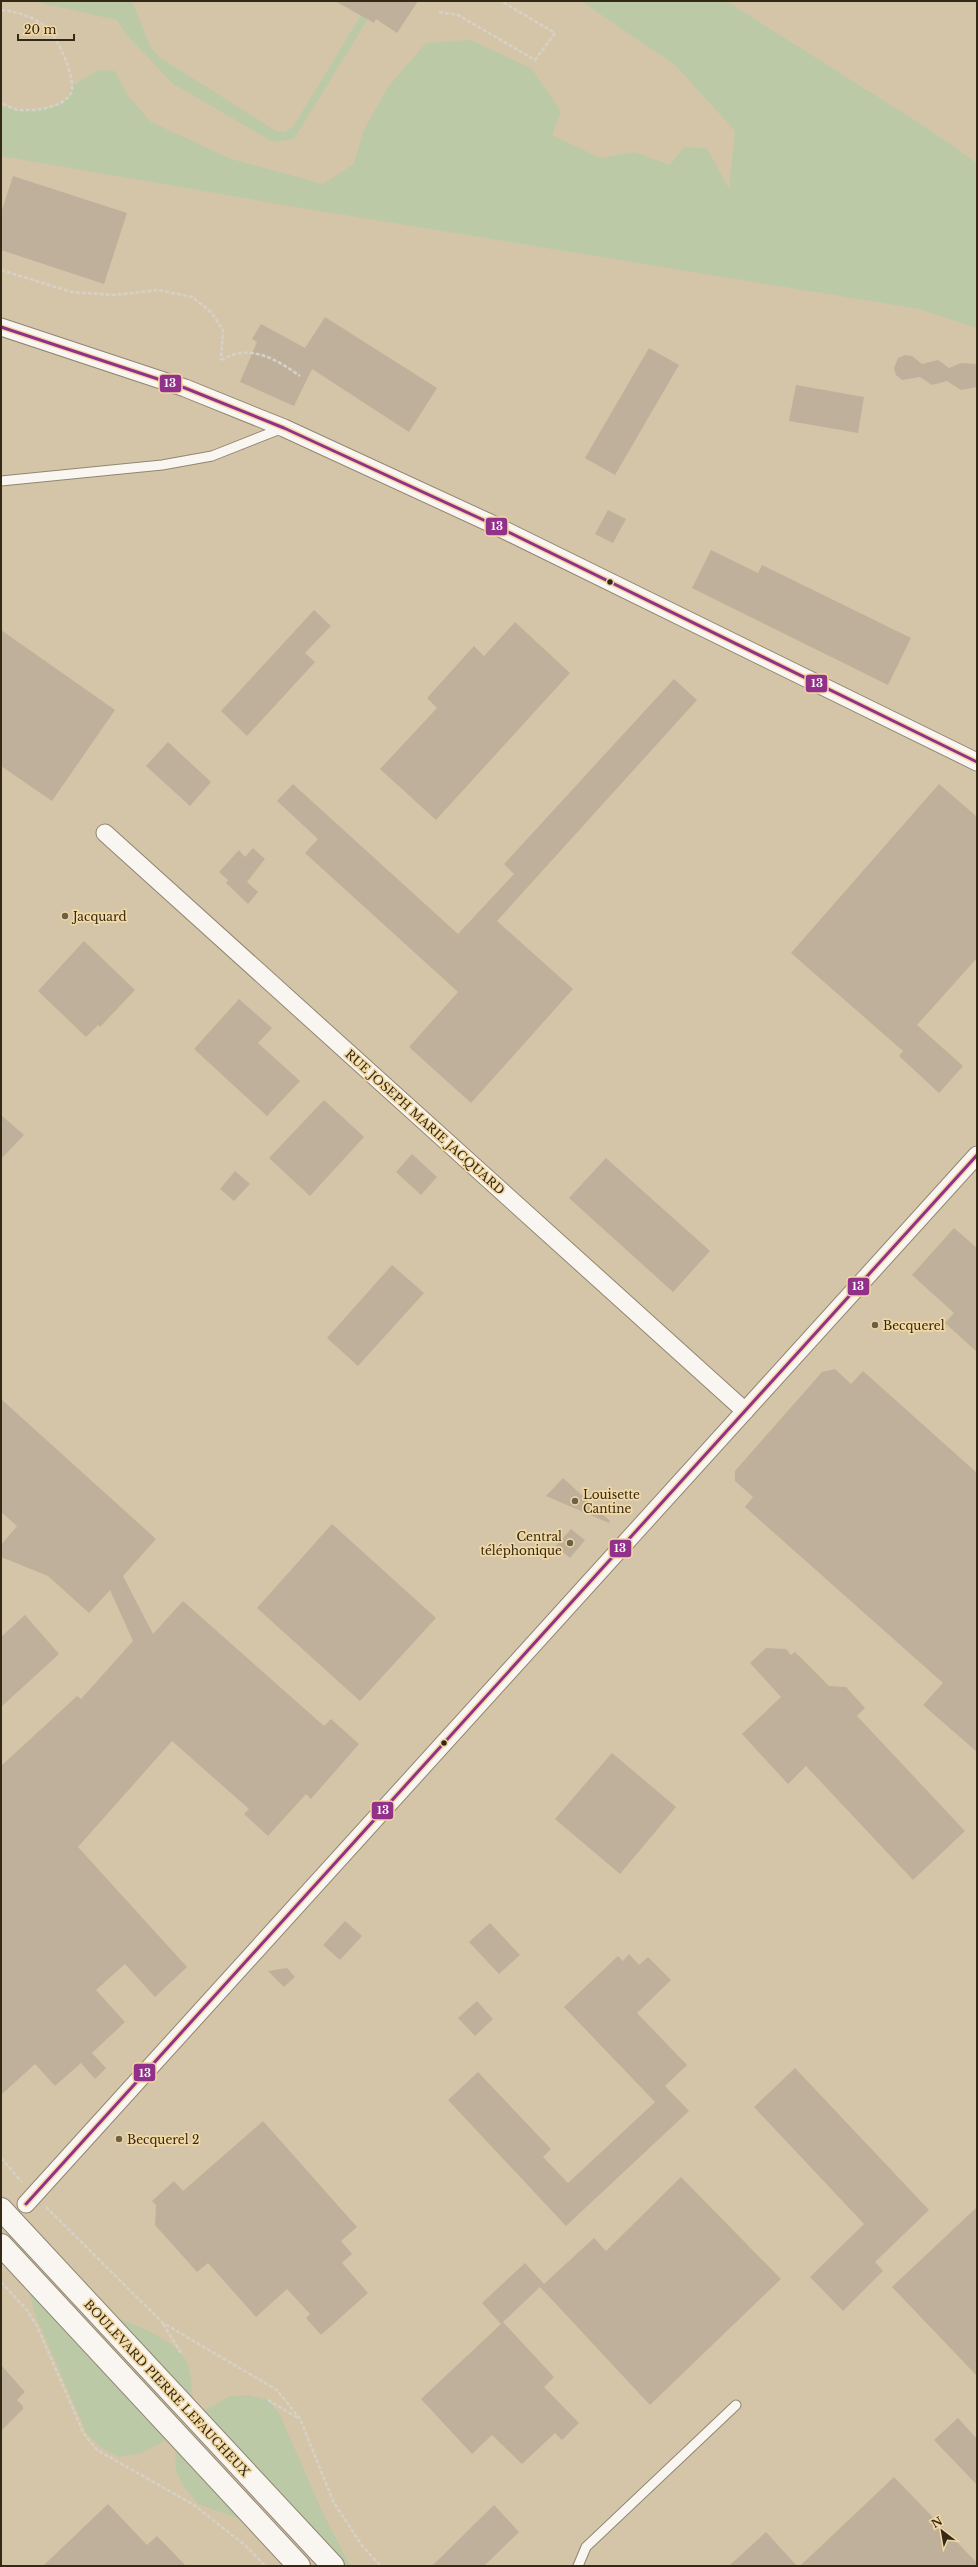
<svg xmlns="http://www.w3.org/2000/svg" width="978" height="2567" viewBox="0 0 978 2567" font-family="'Libre Baskerville',serif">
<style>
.green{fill:#bbc9a7}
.building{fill:#bfb09b}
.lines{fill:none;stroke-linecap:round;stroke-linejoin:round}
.service-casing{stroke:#918670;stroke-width:11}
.minor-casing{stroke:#918670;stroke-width:19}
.primary-casing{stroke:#918670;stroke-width:24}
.path{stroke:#d6d1c7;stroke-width:2.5;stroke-dasharray:4 2;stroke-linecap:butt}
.service{stroke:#f9f6f2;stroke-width:9}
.minor{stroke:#f9f6f2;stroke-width:17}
.primary{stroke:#f9f6f2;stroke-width:22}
.bus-1-casing{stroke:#f2d8a4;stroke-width:6}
.bus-1{stroke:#923189;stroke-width:3}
.bus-dot{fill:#332914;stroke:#f2d8a4;stroke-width:1.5}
.poi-dot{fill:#6b6048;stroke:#f2d8a4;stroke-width:1.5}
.labels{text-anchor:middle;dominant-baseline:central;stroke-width:3.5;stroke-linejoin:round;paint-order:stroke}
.poi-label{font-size:12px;fill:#332914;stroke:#f2d8a4;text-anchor:start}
.street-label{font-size:12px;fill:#332914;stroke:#f2d8a4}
.line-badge{stroke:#f2d8a4;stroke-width:1.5}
.badge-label{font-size:11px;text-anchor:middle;font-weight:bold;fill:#fff}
</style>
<rect width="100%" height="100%" fill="#d4c5a8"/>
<g class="green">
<polygon points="32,1 132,1 150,46 159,57 276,131 284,132 293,127 361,15 368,19 294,139 273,142 172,83 125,33 117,20"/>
<path d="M581,1h145l201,127 50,35v165l-58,-19 -623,-102 -295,-51v-50c19,5 66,9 70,-19l27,-17 17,1 13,25 23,26 80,37 92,25 31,-20 9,-33 25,-44 38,-44 45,-3 61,29 29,42 -9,24 48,23 35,-6 35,13 14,-18 23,1 22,41 6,-58 -60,-66z"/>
<polygon points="23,2269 262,2527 198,2504 183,2485 176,2471 175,2435 142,2453 118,2457 99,2446 86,2432 35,2314"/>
<path d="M95,2311c25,8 84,26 93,54 5,16 4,35 5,52l37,-21 18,-1 20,5 12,15 40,92 30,59h-17z"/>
</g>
<g class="building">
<polygon points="335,1 418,1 397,33 376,19 374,23"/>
<polygon points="13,176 127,213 104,284 1,250 1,213"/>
<polygon points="325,317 437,388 409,432 312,369 294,406 240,382 257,342 252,339 261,324 305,348"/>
<polygon points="649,348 679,365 615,475 585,458"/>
<polygon points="905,355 912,356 922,364 938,360 949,368 961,363 977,364 977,387 961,390 947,381 932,385 920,377 902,380 896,375 894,368 898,358"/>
<polygon points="796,385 864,397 858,433 789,421"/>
<polygon points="608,510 626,519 613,543 595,534"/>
<polygon points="711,550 758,573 762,565 911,638 888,685 692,588"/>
<polygon points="314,610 331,626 305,653 315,662 247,736 221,711"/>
<polygon points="515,622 570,673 436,820 380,769 437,708 427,698 474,646 484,656"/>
<polygon points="1,630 115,710 52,801 1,766"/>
<polygon points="674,679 697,700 497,921 573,989 471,1103 409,1047 458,992 305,853 318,839 277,801 293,784 458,934 514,874 504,864"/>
<polygon points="168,742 211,782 190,806 146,766"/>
<polygon points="939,784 977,817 977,958 917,1025 963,1066 939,1093 899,1056 903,1051 791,953"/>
<polygon points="253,848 265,859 247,882 258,892 248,904 226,883 228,880 219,872 239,850 245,857"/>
<polygon points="84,941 135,990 100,1027 98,1025 86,1037 38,991"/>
<polygon points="239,999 272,1028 258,1043 300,1081 267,1116 194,1049"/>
<polygon points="324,1100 364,1137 310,1196 269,1158"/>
<polygon points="1,1115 24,1135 1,1159"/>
<polygon points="412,1154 437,1177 421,1195 396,1172"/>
<polygon points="606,1158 710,1251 673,1292 569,1198"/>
<polygon points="235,1171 250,1184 234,1201 220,1189"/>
<polygon points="954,1228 977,1248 977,1352 945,1323 954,1313 912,1275"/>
<polygon points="392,1265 424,1293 358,1366 327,1338"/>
<polygon points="835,1369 851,1384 863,1371 977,1473 977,1752 923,1705 943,1683 745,1507 753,1497 735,1481 735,1471 822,1372"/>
<polygon points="1,1399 156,1539 123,1576 153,1634 183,1601 324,1726 331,1719 359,1744 311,1799 306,1794 268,1836 244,1814 249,1809 172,1741 78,1847 187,1967 155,1997 125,1964 96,1990 125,2022 92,2053 106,2068 95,2079 81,2063 55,2086 35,2064 1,2095 1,1766 77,1696 81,1699 133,1641 110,1590 89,1613 48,1576 1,1557 1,1545 17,1526 1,1512"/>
<polygon points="563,1478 610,1521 609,1523 546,1496"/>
<polygon points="332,1524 436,1618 360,1701 257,1608"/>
<polygon points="571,1529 585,1540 570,1558 556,1546"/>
<polygon points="25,1615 59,1654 1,1707 1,1637"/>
<polygon points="766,1648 786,1649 791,1655 795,1652 829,1686 846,1687 865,1708 857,1716 965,1831 913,1880 806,1766 788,1784 742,1734 781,1697 750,1663"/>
<polygon points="612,1753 676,1807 620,1874 555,1819"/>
<polygon points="345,1921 362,1936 340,1960 323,1945"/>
<polygon points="490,1923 520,1955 499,1974 469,1942"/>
<polygon points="629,1954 639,1965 648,1957 671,1980 637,2013 687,2065 665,2086 689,2111 566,2226 448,2100 478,2072 551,2149 543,2157 568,2183 655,2102 564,2007 618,1956 623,1961"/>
<polygon points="287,1968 295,1977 284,1987 268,1971"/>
<polygon points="477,2001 493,2019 475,2036 458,2018"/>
<polygon points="795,2068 929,2210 875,2262 883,2271 843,2311 810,2277 864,2224 754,2107"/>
<polygon points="263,2121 357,2227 341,2241 352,2254 342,2263 368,2293 321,2335 306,2318 310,2314 287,2289 256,2317 208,2263 197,2272 155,2225 156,2205 152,2201 174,2181 183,2191"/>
<polygon points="681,2177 781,2279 650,2405 540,2287 503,2322 554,2377 544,2387 579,2423 562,2440 555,2433 522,2464 492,2435 472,2454 421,2399 501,2324 482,2303 525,2263 544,2284 594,2238 606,2251"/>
<polygon points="977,2207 977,2376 892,2287"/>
<polygon points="1,2365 25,2392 17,2400 23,2406 23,2409 1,2431"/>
<polygon points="958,2418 977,2439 977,2485 934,2440"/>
<polygon points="894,2477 977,2563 977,2566 800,2566"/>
<polygon points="108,2504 147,2545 157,2536 186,2566 43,2566"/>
<polygon points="494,2505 519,2532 484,2566 432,2566"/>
<polygon points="766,2532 797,2566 729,2566"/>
</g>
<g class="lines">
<defs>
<g id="service">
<polyline points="1,481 162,465 212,456 283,428"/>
<polyline points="578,2566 586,2547 736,2405"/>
</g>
<g id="minor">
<polyline points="1,327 185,388 284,428 490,523 977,762"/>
<polyline points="105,833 745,1411"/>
<polyline points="26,2204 977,1155"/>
</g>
<g id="primary">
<polyline points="1,2209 333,2566"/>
<polyline points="1,2245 299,2566"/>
</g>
</defs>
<use href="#service" class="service-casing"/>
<use href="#minor" class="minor-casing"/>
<use href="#primary" class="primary-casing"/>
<g class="path">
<path d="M1,10c17,2 31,6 45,17 11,8 31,53 25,66 -9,16 -37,18 -53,17 -6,-1 -12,-5 -17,-7"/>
<polyline points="439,12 458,15 535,60 555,33 501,1"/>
<polyline points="1,270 72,292 114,295 158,290 192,297 211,312 223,330 221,360"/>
<path d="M221,360c29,-17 55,-1 79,16"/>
<polyline points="1,2158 22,2182"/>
<polyline points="46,2207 163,2323 277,2390 300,2419 334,2503 363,2547 381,2566"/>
<polyline points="1,2282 26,2309 37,2326 84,2434 97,2450 194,2505 246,2546 265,2566"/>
<polyline points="163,2324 181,2353"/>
<polyline points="268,2400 298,2418"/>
</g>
<use href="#service" class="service"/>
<use href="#minor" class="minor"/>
<use href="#primary" class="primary"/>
<defs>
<g id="bus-1">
<polyline points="1,327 185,388 284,428 490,523 977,762"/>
<polyline points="26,2204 977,1155"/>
</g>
</defs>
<use href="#bus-1" class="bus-1-casing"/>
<use href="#bus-1" class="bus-1"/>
</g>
<g class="bus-dot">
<circle cx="610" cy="582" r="3.5"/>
<circle cx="444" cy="1743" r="3.5"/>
</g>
<g class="poi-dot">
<circle cx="65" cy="916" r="4"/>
<circle cx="875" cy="1325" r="4"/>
<circle cx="575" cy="1501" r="4"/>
<circle cx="570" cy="1543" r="4"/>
<circle cx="119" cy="2139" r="4"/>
</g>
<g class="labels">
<g class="poi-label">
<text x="73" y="916">Jacquard</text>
<text x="883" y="1325">Becquerel</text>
<text x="583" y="1494">Louisette<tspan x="583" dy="14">Cantine</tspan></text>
<text x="562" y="1536" text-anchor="end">Central<tspan x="562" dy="14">téléphonique</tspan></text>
<text x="127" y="2139">Becquerel 2</text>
</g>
<g class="street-label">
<text transform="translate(425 1122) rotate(42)">RUE JOSEPH MARIE JACQUARD</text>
<text transform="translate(167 2388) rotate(47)">BOULEVARD PIERRE LEFAUCHEUX</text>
</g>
</g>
<g class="line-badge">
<rect x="159" y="374" width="23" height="19" rx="4" fill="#923189"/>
<rect x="485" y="517" width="23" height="19" rx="4" fill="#923189"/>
<rect x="805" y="674" width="23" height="19" rx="4" fill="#923189"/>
<rect x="847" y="1277" width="23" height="19" rx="4" fill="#923189"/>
<rect x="609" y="1539" width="23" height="19" rx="4" fill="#923189"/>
<rect x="371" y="1801" width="23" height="19" rx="4" fill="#923189"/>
<rect x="133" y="2063" width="23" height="19" rx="4" fill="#923189"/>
</g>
<g class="badge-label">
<text x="170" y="387">13</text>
<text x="497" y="530">13</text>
<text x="817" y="687">13</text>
<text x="858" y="1290">13</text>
<text x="620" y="1552">13</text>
<text x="383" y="1814">13</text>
<text x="145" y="2077">13</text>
</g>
<rect width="978" height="2567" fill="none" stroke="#332914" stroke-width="4"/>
<g transform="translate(942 2531) rotate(329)" stroke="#f2d8a4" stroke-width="3" paint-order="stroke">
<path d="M0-3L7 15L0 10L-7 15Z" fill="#332914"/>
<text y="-6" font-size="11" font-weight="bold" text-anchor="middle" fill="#332914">N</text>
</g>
<path d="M18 34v6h56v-6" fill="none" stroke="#332914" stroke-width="2"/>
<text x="24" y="34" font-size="12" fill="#332914" stroke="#f2d8a4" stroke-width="3" paint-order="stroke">20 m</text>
</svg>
